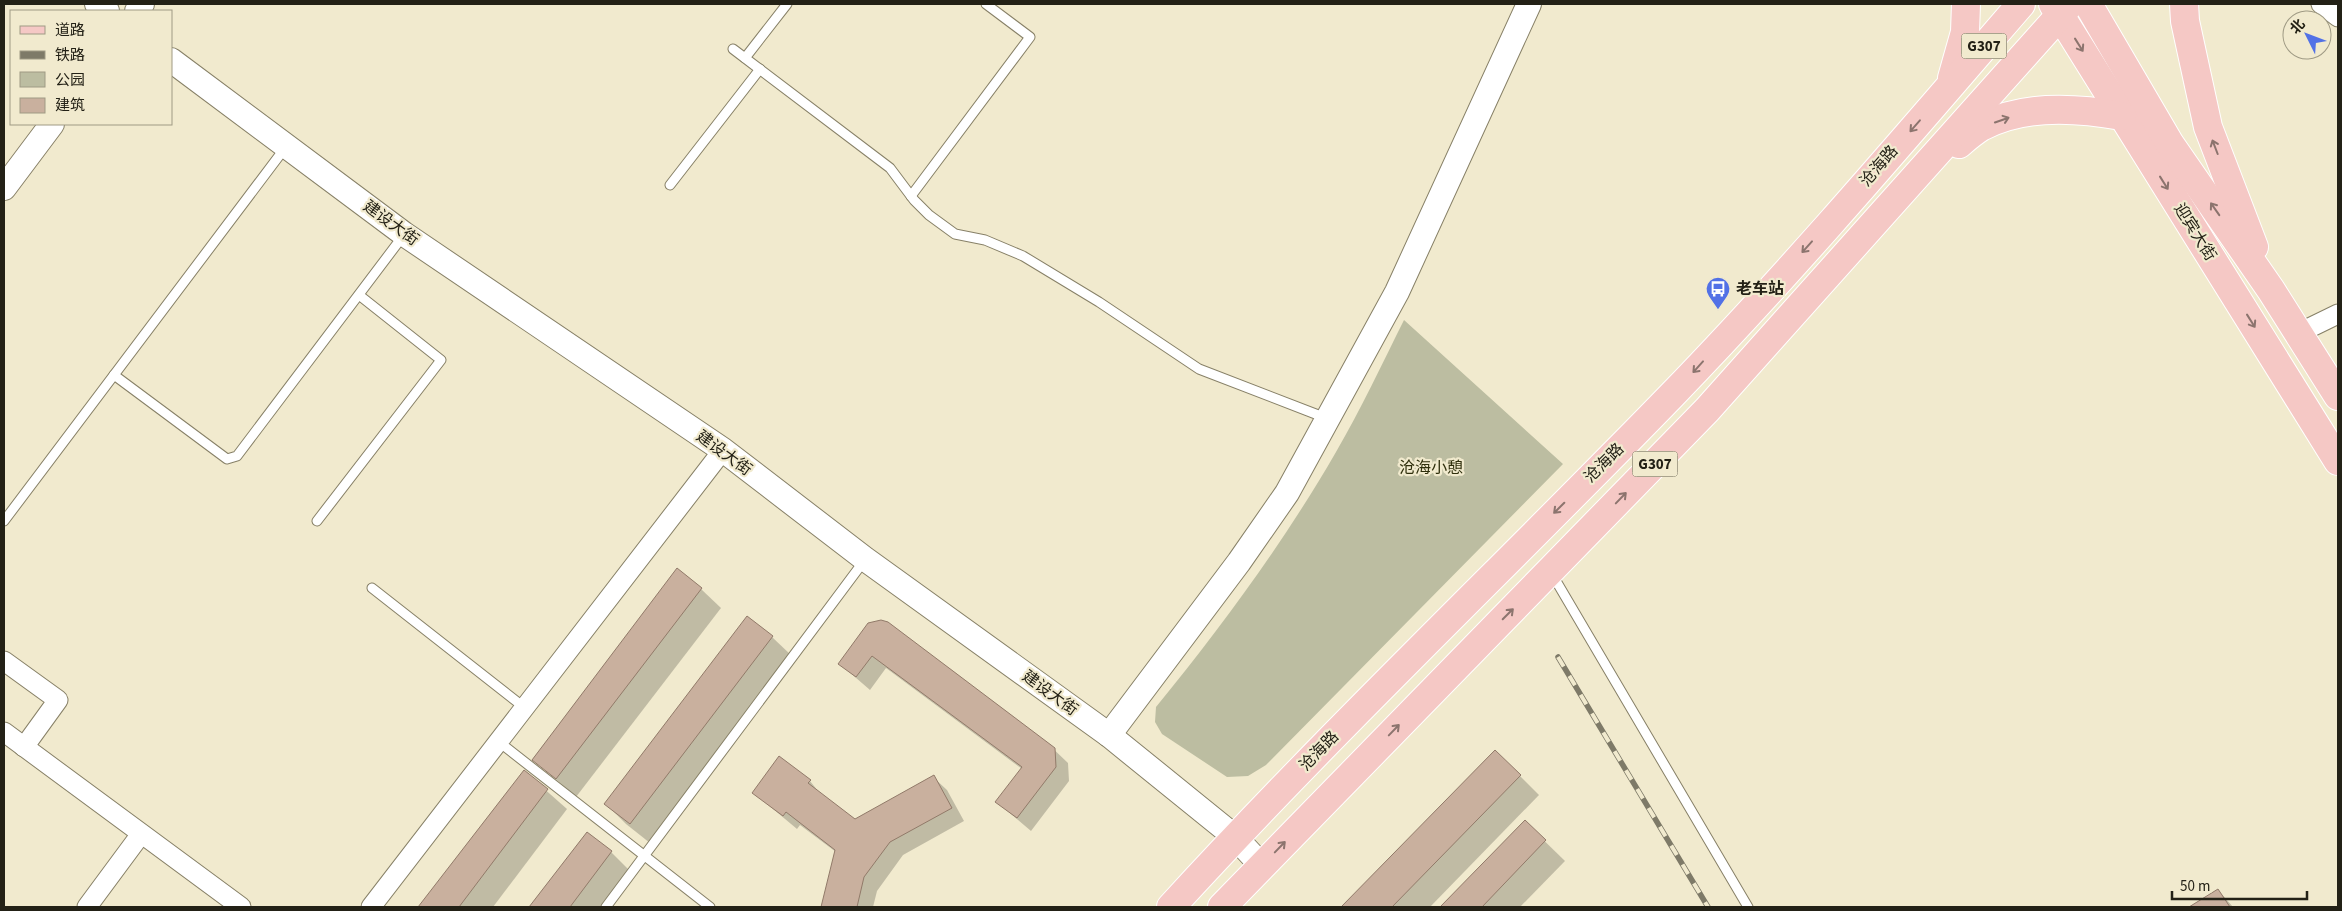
<svg xmlns="http://www.w3.org/2000/svg" width="2342" height="911" viewBox="0 0 2342 911" font-family="'Source Sans 3','Noto Sans SC',sans-serif">
<style>
.green{fill:#bcbda1}
.shadow{fill:#0003}
.building{fill:#c9b09e;stroke:#917a69}
.lines{fill:none;stroke-linecap:round;stroke-linejoin:round}
.service-casing{stroke:#878067;stroke-width:11}
.minor-casing{stroke:#878067;stroke-width:21}
.tertiary-casing{stroke:#878067;stroke-width:26}
.primary-casing{stroke:#fff;stroke-width:30}
.service{stroke:#fff;stroke-width:9}
.minor{stroke:#fff;stroke-width:19}
.tertiary{stroke:#fff;stroke-width:24}
.primary{stroke:#f5c8c5;stroke-width:28}
.rail-casing{stroke:#7e7a68;stroke-width:5.5}
.rail{stroke:#f1eace;stroke-width:4;stroke-dasharray:11;stroke-linecap:butt}
.oneway{stroke:#8c746e}
.labels{text-anchor:middle;dominant-baseline:central;stroke-width:4.5;stroke-linejoin:round;paint-order:stroke}
.shield{fill:#f1eace;stroke:#615d4d;stroke-width:1}
.shield-label{font-size:15px;font-weight:bold;fill:#232116}
.street-label{font-size:16px;fill:#232116;stroke:#f1eace}
.poi-label{font-size:16px;font-weight:bold;fill:#232116;stroke:#f1eace;text-anchor:start}
.park-label{font-size:16px;fill:#2f2f0c;stroke:#f1eace}
</style>
<rect width="100%" height="100%" fill="#f1eace"/>
<path class="green" d="M1404,320l159,144 -297,301 -18,11 -21,1 -65,-43 -7,-12 1,-15c66,-81 128,-165 180,-255 25,-43 46,-88 68,-132z"/>
<g class="shadow">
<polygon points="677,570 701,589 721,608 576,797 533,759"/>
<polygon points="869,624 1046,742 1068,763 1069,781 1031,831 997,802 1022,769 886,668 870,690 840,664"/>
<polygon points="772,637 792,656 650,843 626,824 606,804"/>
<polygon points="1495,751 1539,795 1430,907 1343,907"/>
<polygon points="524,771 567,809 493,907 420,907"/>
<polygon points="933,777 947,790 964,821 903,855 877,891 873,907 822,907 836,852 800,825 797,829 754,793 810,781 822,796 855,821"/>
<polygon points="1525,822 1565,861 1520,907 1442,907"/>
<polygon points="587,833 611,852 631,872 604,907 531,907"/>
<polygon points="2218,890 2233,907 2191,907"/>
</g>
<g class="building">
<polygon points="677,568 702,588 556,779 532,760"/>
<polygon points="747,616 773,636 630,824 604,804"/>
<polygon points="881,620 888,622 1055,748 1056,767 1017,818 995,802 1022,767 872,656 856,677 838,664 868,623"/>
<polygon points="1495,750 1521,775 1392,907 1341,907"/>
<polygon points="779,756 811,780 808,783 855,819 934,775 952,808 890,842 864,877 857,907 821,907 835,850 786,812 783,816 752,793"/>
<polygon points="524,770 548,789 459,907 418,907"/>
<polygon points="1525,820 1546,840 1482,907 1440,907"/>
<polygon points="587,832 612,851 570,907 529,907"/>
<polygon points="2218,889 2230,907 2189,907"/>
</g>
<g class="lines">
<defs>
<g id="service">
<polyline points="733,49 890,168 914,200 929,215 955,234 985,240 1023,256 1099,302 1199,369 1326,418"/>
<polyline points="745,58 787,4"/>
<polyline points="670,185 760,69"/>
<polyline points="911,196 1030,37 986,4"/>
<polyline points="114,375 227,459 237,456 403,236"/>
<polyline points="4,521 285,148"/>
<polyline points="317,521 441,360 359,295"/>
<polyline points="1552,574 1748,907"/>
<polyline points="372,588 525,708"/>
<polyline points="499,742 710,907"/>
<polyline points="606,907 864,561"/>
</g>
<g id="minor">
<polyline points="2321,4 2338,17"/>
<polyline points="2299,333 2338,314"/>
<polyline points="4,661 58,700 24,747"/>
<polyline points="4,732 241,907"/>
<polyline points="87,907 141,834"/>
<polyline points="371,907 723,450"/>
</g>
<g id="tertiary">
<polyline points="97,4 107,11"/>
<polyline points="137,11 142,4"/>
<polyline points="171,60 404,234 723,450 865,559 1109,735 1235,837 1262,866"/>
<polyline points="4,188 52,124"/>
<polyline points="1109,735 1239,562 1287,493 1397,292 1529,4"/>
</g>
<g id="primary">
<polyline points="2053,4 2338,461"/>
<polyline points="2088,4 2170,144 2271,290 2338,396"/>
<polyline points="2184,4 2185,21 2208,127 2254,247"/>
<polyline points="1952,78 1965,32 1966,4"/>
<path d="M1959,144c7,-6 14,-12 22,-17 41,-23 97,-19 141,-11"/>
<path d="M1171,907c161,-176 335,-341 501,-512 122,-126 235,-259 349,-391"/>
<polyline points="1222,907 1707,410 2070,4"/>
</g>
</defs>
<use href="#service" class="service-casing"/>
<use href="#minor" class="minor-casing"/>
<use href="#tertiary" class="tertiary-casing"/>
<use href="#primary" class="primary-casing"/>
<use href="#service" class="service"/>
<use href="#minor" class="minor"/>
<use href="#tertiary" class="tertiary"/>
<use href="#primary" class="primary"/>
<defs>
<polyline id="rail" points="1558,657 1708,907"/>
</defs>
<use href="#rail" class="rail-casing"/>
<use href="#rail" class="rail"/>
</g>
<defs><path id="oneway-shaft" d="M-6 0H5M1.5-3L5.5 0L1.5 3" fill="none" stroke-width="1.6" stroke-linecap="round" stroke-linejoin="round" transform="scale(1.25)"/></defs>
<g class="oneway">
<use href="#oneway-shaft" transform="translate(2079 45) rotate(58)"/>
<use href="#oneway-shaft" transform="translate(2002 120) rotate(-19)"/>
<use href="#oneway-shaft" transform="translate(1915 126) rotate(131)"/>
<use href="#oneway-shaft" transform="translate(2215 147) rotate(-111)"/>
<use href="#oneway-shaft" transform="translate(2164 183) rotate(58)"/>
<use href="#oneway-shaft" transform="translate(2215 209) rotate(-125)"/>
<use href="#oneway-shaft" transform="translate(1807 247) rotate(132)"/>
<use href="#oneway-shaft" transform="translate(2251 321) rotate(58)"/>
<use href="#oneway-shaft" transform="translate(1698 367) rotate(132)"/>
<use href="#oneway-shaft" transform="translate(1621 498) rotate(-46)"/>
<use href="#oneway-shaft" transform="translate(1559 508) rotate(135)"/>
<use href="#oneway-shaft" transform="translate(1508 614) rotate(-45)"/>
<use href="#oneway-shaft" transform="translate(1394 730) rotate(-46)"/>
<use href="#oneway-shaft" transform="translate(1280 847) rotate(-46)"/>
</g>
<defs>
<symbol id="bus-pin" viewBox="-11 -11 22 30"><path d="M0 17L-7.5 6A9.5 9.5 0 1 1 7.5 6Z" fill="#5271e6" stroke="#f1eace"/><path d="M-5-6H5V4H4V6H2V4H-2V6H-4V4H-5ZM-3.5-4V0h7V-4ZM-3.5 1.2v1.5H-2V1.2ZM2 1.2v1.5H3.5V1.2Z" fill="#fff"/></symbol>
</defs>
<g fill-rule="evenodd">
<use href="#bus-pin" x="1704" y="275" width="28" height="38"/>
</g>
<g class="labels">
<g class="shield">
<rect x="1961.5" y="33.5" width="45" height="25" rx="4"/>
<rect x="1632.5" y="451.5" width="45" height="25" rx="4"/>
</g>
<g class="shield-label">
<text x="1984" y="46">G307</text>
<text x="1655" y="464">G307</text>
</g>
<g class="street-label">
<text transform="translate(1879 166) rotate(-49)">沧海路</text>
<text transform="translate(391 223) rotate(36)">建设大街</text>
<text transform="translate(2195 232) rotate(58)">迎宾大街</text>
<text transform="translate(724 453) rotate(36)">建设大街</text>
<text transform="translate(1604 463) rotate(-45)">沧海路</text>
<text transform="translate(1050 693) rotate(36)">建设大街</text>
<text transform="translate(1319 751) rotate(-46)">沧海路</text>
</g>
<g class="poi-label">
<text x="1736" y="289">老车站</text>
</g>
<g class="park-label">
<text x="1431" y="468">沧海小憩</text>
</g>
</g>
<rect width="2342" height="911" fill="none" stroke="#232116" stroke-width="10"/>
<rect x="10" y="10" width="162" height="115" fill="#f1eace" stroke="#9f9a84"/>
<rect x="20" y="26" width="25" height="8" fill="#f5c8c5" stroke="#9f9a84"/>
<text x="55" y="35" font-size="15" fill="#232116">道路</text>
<rect x="20" y="51" width="25" height="8" fill="#7e7a68" stroke="#9f9a84"/>
<text x="55" y="60" font-size="15" fill="#232116">铁路</text>
<rect x="20" y="72" width="25" height="15" fill="#bcbda1" stroke="#9f9a84"/>
<text x="55" y="85" font-size="15" fill="#232116">公园</text>
<rect x="20" y="98" width="25" height="15" fill="#c9b09e" stroke="#9f9a84"/>
<text x="55" y="110" font-size="15" fill="#232116">建筑</text>
<g transform="translate(2307 35) rotate(312)"><circle r="24" fill="#f1eace" stroke="#9f9a84"/>
<path d="M0-4L9 19L0 12L-9 19Z" fill="#5271e6"/>
<text y="-8" font-size="14" font-weight="bold" text-anchor="middle" fill="#232116">北</text>
</g>
<path d="M2172 891v8h135v-8" fill="none" stroke="#232116" stroke-width="2.5"/>
<text x="2180" y="891" font-size="15" fill="#232116" stroke="#f1eace" stroke-width="4" paint-order="stroke">50 m</text>
</svg>
